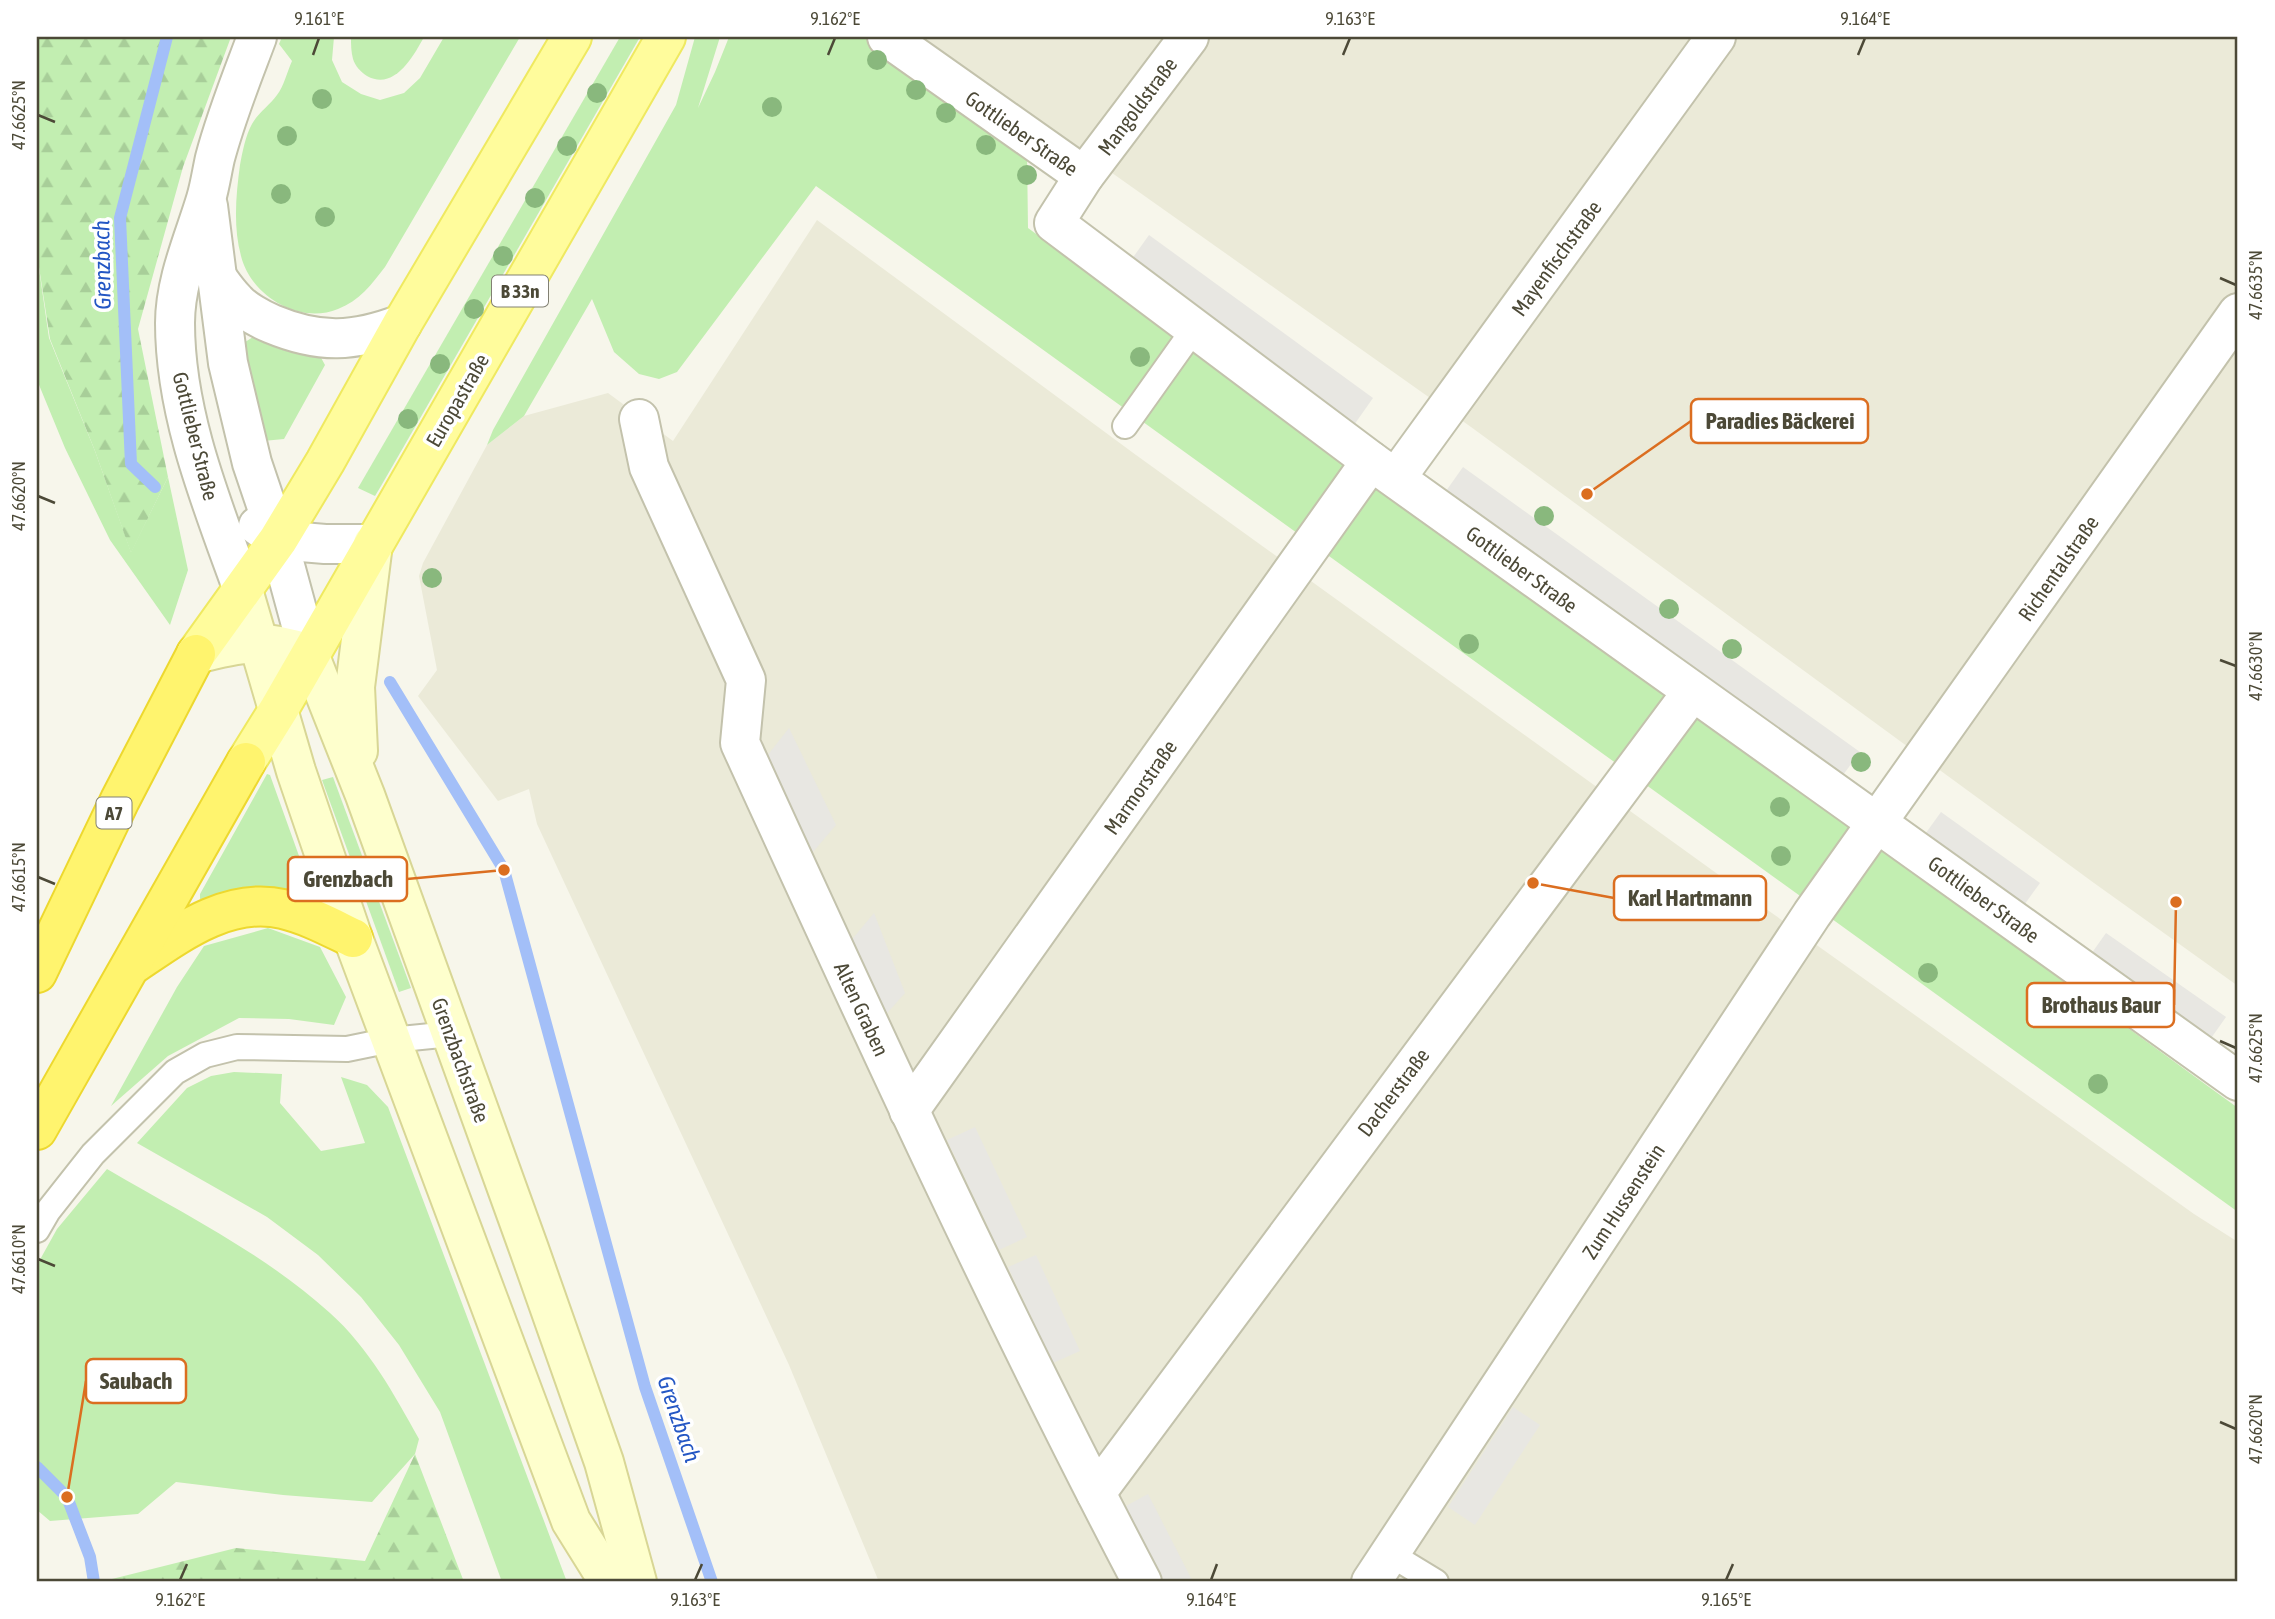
<svg xmlns="http://www.w3.org/2000/svg" width="2275" height="1619" viewBox="0 0 2275 1619" font-family="'Asap Condensed',sans-serif">
<style>
.residential{fill:#ebead8}
.green{fill:#c2eeb1}
.forest{fill:url(#forest-firs)}
.parking{fill:#e8e7e2}
.lines{fill:none;stroke-linecap:round;stroke-linejoin:round}
.stream{stroke:#a3bff8;stroke-width:12}
.lane-casing{stroke:#c3c2ac;stroke-width:28}
.street-casing{stroke:#c3c2ac;stroke-width:42}
.secondary-casing{stroke:#d8d695;stroke-width:42}
.primary-casing{stroke:#efe960;stroke-width:42}
.highway-casing{stroke:#edd82f;stroke-width:42}
.lane{stroke:#fff;stroke-width:24}
.street{stroke:#fff;stroke-width:38}
.secondary{stroke:#feffcd;stroke-width:38}
.primary{stroke:#fffc9c;stroke-width:38}
.highway{stroke:#fff46e;stroke-width:38}
.tree{fill:#89b87d}
.ticks{fill:none;stroke:#4c4937;stroke-width:2.5}
.labels{text-anchor:middle;dominant-baseline:central;stroke-width:7;stroke-linejoin:round;paint-order:stroke}
.shield{fill:#fff;stroke:#828073;stroke-width:2}
.shield-label{font-size:19px;font-weight:bold;fill:#4c4937}
.street-label{font-size:21px;fill:#4c4937;stroke:#fff}
.water-label{font-size:23px;font-style:italic;fill:#2457c4;stroke:#fff}
.leader{fill:none;stroke:#db6e20;stroke-width:2.5}
.callout-dot{fill:#db6e20;stroke:#fff;stroke-width:2.5}
.callout{fill:#fff;stroke:#db6e20;stroke-width:2.5}
.callout-label{font-size:23px;text-anchor:middle;font-weight:bold;fill:#4c4937}
.neatline{fill:none;stroke:#4c4937;stroke-width:2.5}
.ticks-label{font-size:18px;text-anchor:middle;fill:#4c4937}
</style>
<defs>
<pattern id="forest-firs" width="22" height="20" patternUnits="userSpaceOnUse" patternTransform="scale(1.75)"><rect width="22" height="20" fill="#c2eeb1"/><path d="M5 1l3.5 6h-7zM16 11l3.5 6h-7z" fill="#a8ce99"/></pattern>
</defs>
<rect width="100%" height="100%" fill="#f7f6eb"/>
<g class="residential">
<polygon points="924,37 2238,37 2238,986 2094,883 1471,427 968,71"/>
<polygon points="817,220 1136,455 1755,901 2194,1214 2238,1242 2238,1582 879,1582 789,1365 537,824 529,789 498,801 418,696 437,670 419,576 423,563 487,445 524,416 608,393 673,441"/>
</g>
<g class="green">
<path d="M282,37h52l-2,23 10,22 19,12 19,6 24,-7 16,-15 24,-41h76l-135,230c-13,17 -26,34 -47,42 -39,16 -87,-13 -97,-53 -8,-29 -5,-62 -1,-91 2,-12 6,-31 12,-41 6,-11 18,-19 25,-29 7,-9 10,-23 15,-34l-13,-17z"/>
<path d="M351,37h73c-11,20 -30,54 -57,39 -6,-4 -12,-10 -14,-17 -2,-7 -2,-15 -2,-22z"/>
<polygon points="620,37 640,37 381,486 375,496 358,488"/>
<polygon points="695,37 720,37 698,108 715,72 729,37 865,37 917,71 1027,153 1028,228 2238,1108 2238,1212 816,186 677,372 659,379 639,374 614,352 592,299 524,416 487,445 493,430 676,105"/>
<polygon points="37,255 49,338 95,451 131,552 168,477 188,570 170,625 110,540 65,448 37,380"/>
<path d="M253,337c24,12 38,18 66,17l6,11 -41,74 -21,2 -21,-97z"/>
<path d="M267,774l3,1 43,120 -6,3c-24,-11 -55,-12 -81,-6 -9,3 -17,7 -26,7v-5z"/>
<polygon points="333,777 411,988 399,992 322,780"/>
<polygon points="268,928 320,947 346,997 334,1025 289,1019 239,1018 168,1056 111,1106 177,987 204,946"/>
<polygon points="234,1072 282,1074 280,1103 321,1151 365,1143 341,1077 367,1085 388,1107 567,1582 502,1582 440,1412 399,1345 361,1297 318,1255 267,1217 137,1143 187,1088 211,1076"/>
<path d="M107,1169c75,44 158,85 223,144 39,35 64,81 89,126l-4,15 -43,48 -89,-7 -107,-13 -38,32 -88,7 -13,-11v-245l20,-36z"/>
</g>
<g class="forest">
<polygon points="37,37 231,37 183,167 138,329 168,477 131,553 95,451 50,339 37,254"/>
<polygon points="415,1454 464,1582 100,1582 236,1548 365,1561"/>
</g>
<g class="parking">
<polygon points="1149,235 1373,398 1354,425 1129,263"/>
<polygon points="1463,467 1860,752 1843,775 1446,491"/>
<polygon points="789,728 836,825 813,852 767,756"/>
<polygon points="1941,812 2040,883 2022,908 1923,837"/>
<polygon points="874,913 905,993 882,1019 849,943"/>
<polygon points="2106,933 2226,1017 2209,1041 2089,957"/>
<polygon points="975,1127 1027,1237 999,1250 947,1140"/>
<polygon points="1036,1255 1080,1351 1053,1363 1008,1267"/>
<polygon points="1513,1407 1540,1425 1475,1525 1448,1507"/>
<polygon points="1148,1494 1193,1582 1162,1582 1124,1507"/>
</g>
<g class="lines">
<g class="stream">
<polyline points="155,487 131,464 120,218 167,37"/>
<polyline points="390,682 504,870 645,1387 712,1582"/>
<polyline points="37,1467 67,1497 90,1557 94,1582"/>
</g>
<defs>
<g id="lane">
<polyline points="1125,426 1194,329"/>
<polyline points="37,1230 48,1211 93,1154 175,1072 205,1055 237,1047 347,1049 391,1040 451,1034"/>
<polyline points="1390,1554 1436,1582"/>
</g>
<g id="street">
<polyline points="887,37 1084,176"/>
<polyline points="1189,37 1084,176 1054,223 1371,461 2238,1081"/>
<polyline points="208,206 228,363 252,463 278,540 309,654"/>
<path d="M219,280c5,7 10,14 17,21 8,9 24,18 36,23 48,20 82,18 130,0"/>
<path d="M639,419l10,48 97,213 -6,63c129,282 258,565 402,839"/>
<polyline points="1396,478 1716,37"/>
<polyline points="258,526 278,540 325,544 373,544"/>
<path d="M243,590c-31,-86 -68,-175 -68,-267 0,-43 19,-84 31,-124 4,-13 6,-28 9,-41 11,-42 27,-81 42,-121"/>
<polyline points="909,1111 1371,461"/>
<polyline points="1096,1493 1692,692"/>
<polyline points="1371,1582 1812,914 2238,313"/>
</g>
<g id="secondary">
<polyline points="243,590 296,771 353,938 571,1521 609,1582"/>
<path d="M196,654c46,-12 67,-16 113,0l56,141 164,454 75,213 33,120"/>
<polyline points="358,751 355,687 373,544"/>
</g>
<g id="primary">
<polyline points="196,654 278,540 325,462 402,324 572,37"/>
<polyline points="246,762 279,709 666,37"/>
</g>
<g id="highway">
<path d="M135,963c43,-29 93,-67 148,-54 25,6 47,18 70,29"/>
<polyline points="37,973 120,800 196,654"/>
<polyline points="37,1130 246,762"/>
</g>
</defs>
<use href="#lane" class="lane-casing"/>
<use href="#street" class="street-casing"/>
<use href="#secondary" class="secondary-casing"/>
<use href="#primary" class="primary-casing"/>
<use href="#highway" class="highway-casing"/>
<use href="#lane" class="lane"/>
<use href="#street" class="street"/>
<use href="#secondary" class="secondary"/>
<use href="#primary" class="primary"/>
<use href="#highway" class="highway"/>
</g>
<g class="tree">
<circle cx="877" cy="60" r="10"/>
<circle cx="916" cy="90" r="10"/>
<circle cx="597" cy="93" r="10"/>
<circle cx="322" cy="99" r="10"/>
<circle cx="772" cy="107" r="10"/>
<circle cx="946" cy="113" r="10"/>
<circle cx="287" cy="136" r="10"/>
<circle cx="986" cy="145" r="10"/>
<circle cx="567" cy="146" r="10"/>
<circle cx="1027" cy="175" r="10"/>
<circle cx="281" cy="194" r="10"/>
<circle cx="535" cy="198" r="10"/>
<circle cx="325" cy="217" r="10"/>
<circle cx="503" cy="256" r="10"/>
<circle cx="474" cy="309" r="10"/>
<circle cx="1140" cy="357" r="10"/>
<circle cx="440" cy="364" r="10"/>
<circle cx="408" cy="419" r="10"/>
<circle cx="1544" cy="516" r="10"/>
<circle cx="432" cy="578" r="10"/>
<circle cx="1669" cy="609" r="10"/>
<circle cx="1469" cy="644" r="10"/>
<circle cx="1732" cy="649" r="10"/>
<circle cx="1861" cy="762" r="10"/>
<circle cx="1780" cy="807" r="10"/>
<circle cx="1781" cy="856" r="10"/>
<circle cx="1928" cy="973" r="10"/>
<circle cx="2098" cy="1084" r="10"/>
</g>
<path class="ticks" d="M313,55l6,-17M828,55l7,-17M1343,55l7,-17M1858,55l7,-17M38,115l17,7M2220,278l16,7M38,496l17,7M2220,660l16,6M38,877l17,7M2220,1041l16,7M38,1259l17,7M2220,1422l16,7M180,1580l7,-16M695,1580l7,-16M1211,1580l6,-16M1726,1580l7,-16"/>
<g class="labels">
<g class="shield">
<rect x="492" y="275.5" width="56" height="31" rx="5"/>
<rect x="96.5" y="797.5" width="35" height="31" rx="5"/>
</g>
<g class="shield-label">
<text x="520" y="291">B 33n</text>
<text x="114" y="813">A7</text>
</g>
<g class="street-label">
<text transform="translate(1137 106) rotate(-53)">Mangoldstraße</text>
<text transform="translate(1022 133) rotate(35)">Gottlieber Straße</text>
<text transform="translate(1556 258) rotate(-54)">Mayenfischstraße</text>
<text transform="translate(457 400) rotate(-60)">Europastraße</text>
<text transform="translate(196 436) rotate(76)">Gottlieber Straße</text>
<text transform="translate(2058 568) rotate(-55)">Richentalstraße</text>
<text transform="translate(1522 569) rotate(36)">Gottlieber Straße</text>
<text transform="translate(1140 787) rotate(-55)">Marmorstraße</text>
<text transform="translate(1984 899) rotate(36)">Gottlieber Straße</text>
<text transform="translate(862 1009) rotate(65)">Alten Graben</text>
<text transform="translate(461 1060) rotate(70)">Grenzbachstraße</text>
<text transform="translate(1393 1092) rotate(-53)">Dacherstraße</text>
<text transform="translate(1623 1201) rotate(-57)">Zum Hussenstein</text>
</g>
<g class="water-label">
<text transform="translate(102 265) rotate(-91)">Grenzbach</text>
<text transform="translate(679 1419) rotate(71)">Grenzbach</text>
</g>
</g>
<path class="leader" d="M1587 494L1691 421M504 870L407 879M1533 883L1614 898M2176 902L2174 1005M67 1497L86 1381"/>
<g class="callout-dot">
<circle cx="1587" cy="494" r="7"/>
<circle cx="504" cy="870" r="7"/>
<circle cx="1533" cy="883" r="7"/>
<circle cx="2176" cy="902" r="7"/>
<circle cx="67" cy="1497" r="7"/>
</g>
<g class="callout">
<rect x="1691" y="399" width="177" height="44" rx="7"/>
<rect x="288" y="857" width="119" height="44" rx="7"/>
<rect x="1614" y="876" width="152" height="44" rx="7"/>
<rect x="2027" y="983" width="147" height="44" rx="7"/>
<rect x="86" y="1359" width="100" height="44" rx="7"/>
</g>
<g class="callout-label">
<text x="1780" y="429">Paradies Bäckerei</text>
<text x="348" y="887">Grenzbach</text>
<text x="1690" y="906">Karl Hartmann</text>
<text x="2101" y="1013">Brothaus Baur</text>
<text x="136" y="1389">Saubach</text>
</g>
<rect width="2275" height="1619" fill="none" stroke="#ffffff" stroke-width="77"/>
<rect x="38" y="38" width="2198" height="1542" class="neatline"/>
<g class="ticks-label">
<text x="319" y="25">9.161°E</text>
<text x="835" y="25">9.162°E</text>
<text x="1350" y="25">9.163°E</text>
<text x="1865" y="25">9.164°E</text>
<text transform="translate(19 115) rotate(-90)" y="6">47.6625°N</text>
<text transform="translate(2256 285) rotate(-90)" y="6">47.6635°N</text>
<text transform="translate(19 496) rotate(-90)" y="6">47.6620°N</text>
<text transform="translate(2256 666) rotate(-90)" y="6">47.6630°N</text>
<text transform="translate(19 877) rotate(-90)" y="6">47.6615°N</text>
<text transform="translate(2256 1048) rotate(-90)" y="6">47.6625°N</text>
<text transform="translate(19 1259) rotate(-90)" y="6">47.6610°N</text>
<text transform="translate(2256 1429) rotate(-90)" y="6">47.6620°N</text>
<text x="180" y="1606">9.162°E</text>
<text x="695" y="1606">9.163°E</text>
<text x="1211" y="1606">9.164°E</text>
<text x="1726" y="1606">9.165°E</text>
</g>
</svg>
